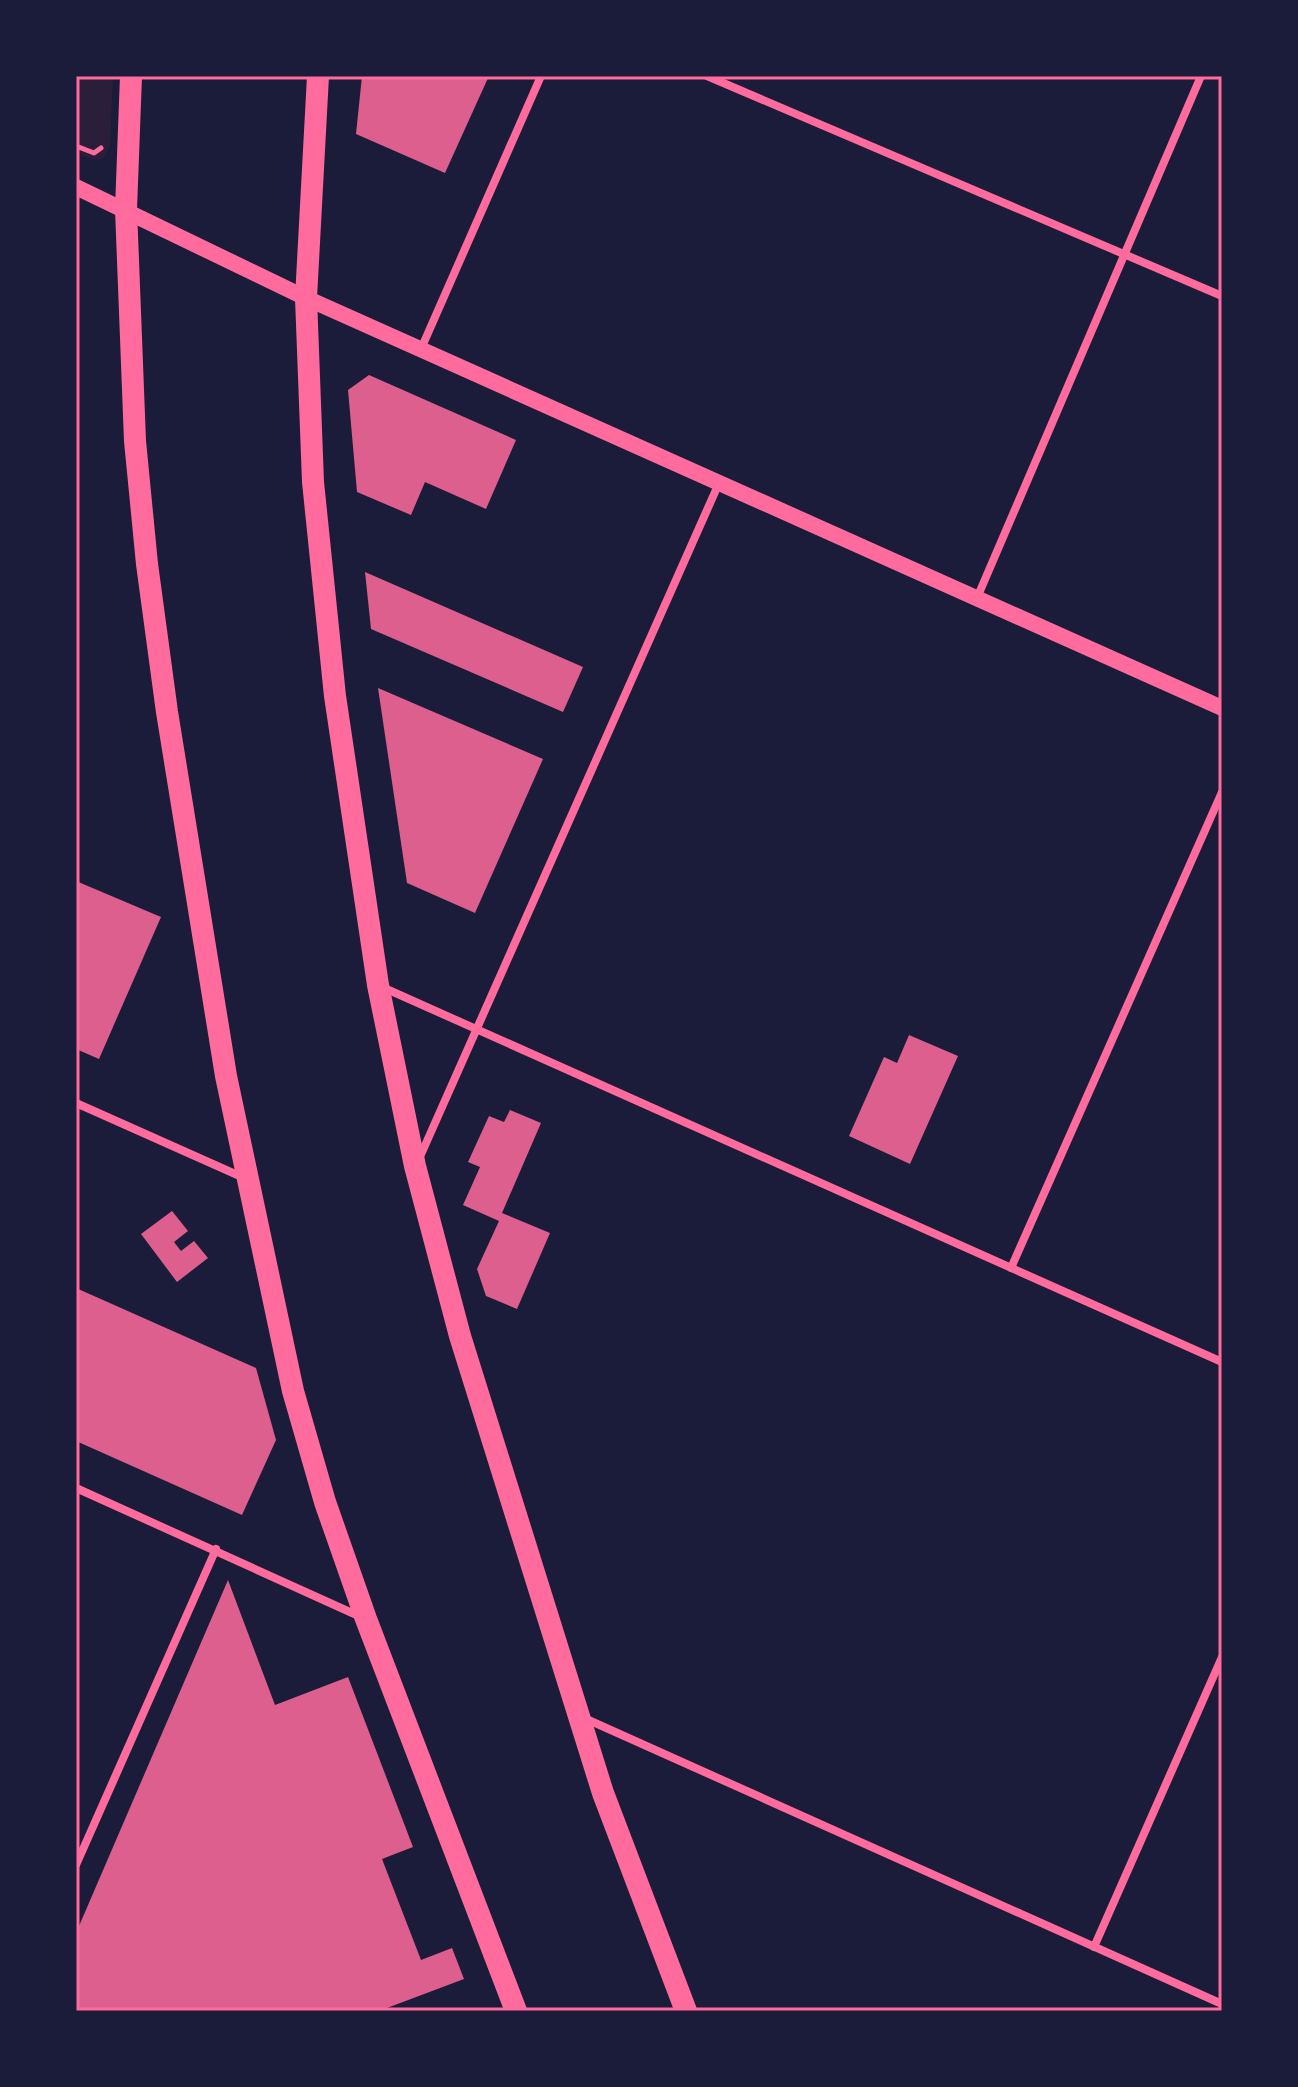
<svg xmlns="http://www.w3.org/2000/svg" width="1298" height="2087" viewBox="0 0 1298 2087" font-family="Jost,sans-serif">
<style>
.green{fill:#2a1e3b}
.building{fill:#dd5f8e}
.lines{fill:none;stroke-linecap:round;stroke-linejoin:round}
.path{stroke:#ff6b9d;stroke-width:5}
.minor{stroke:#ff6b9d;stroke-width:8}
.secondary{stroke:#ff6b9d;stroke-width:16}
.trunk{stroke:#ff6b9d;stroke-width:22}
.neatline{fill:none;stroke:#ff6b9d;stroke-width:3}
</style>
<rect width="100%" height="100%" fill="#1b1b3a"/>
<polygon class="green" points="76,76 113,76 110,147 103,159 93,160 76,153"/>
<g class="building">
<polygon points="362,76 488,78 445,173 356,134"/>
<polygon points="369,375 516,440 486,509 425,482 411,515 357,492 348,390"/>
<polygon points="365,572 583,667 563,712 371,629"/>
<polygon points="378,688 543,759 475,913 407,883"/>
<polygon points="76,881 161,917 99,1059 76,1049"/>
<polygon points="909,1035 958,1056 910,1164 849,1136 884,1057 897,1063"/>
<polygon points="510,1110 541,1123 502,1213 550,1233 517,1309 486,1296 477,1269 499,1221 463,1205 480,1167 468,1162 489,1116 504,1122"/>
<polygon points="172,1211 188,1231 174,1242 181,1251 194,1241 208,1258 177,1282 141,1234"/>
<polygon points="76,1288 256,1368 276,1440 242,1515 76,1441"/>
<polygon points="228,1580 275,1705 348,1677 413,1847 382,1859 421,1960 452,1948 464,1979 379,2011 76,2011 76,1933"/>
</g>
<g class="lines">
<polyline class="path" points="76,146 94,153 101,148"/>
<g class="minor">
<polyline points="707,76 1222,296"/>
<polyline points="421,349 541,76"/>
<polyline points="977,598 1201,76"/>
<polyline points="382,987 1222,1362"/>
<polyline points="76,1103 242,1177"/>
<polyline points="419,1159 719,483"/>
<polyline points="1011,1268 1222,792"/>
<polyline points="76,1488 361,1617"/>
<polyline points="584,1718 1222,2004"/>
<polyline points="76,1865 216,1549"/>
<polyline points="1094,1947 1222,1657"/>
</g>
<polyline class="secondary" points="76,187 306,298 1222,708"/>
<g class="trunk">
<polyline points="131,76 126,209 135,441 147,564 167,712 226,1076 293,1391 325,1502 366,1619 516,2011"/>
<polyline points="318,76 306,298 313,482 335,696 378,985 415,1166 460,1336 603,1793 686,2011"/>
</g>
</g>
<rect width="1298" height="2087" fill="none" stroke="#1b1b3a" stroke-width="156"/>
<rect x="78" y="78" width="1142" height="1931" class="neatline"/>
</svg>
